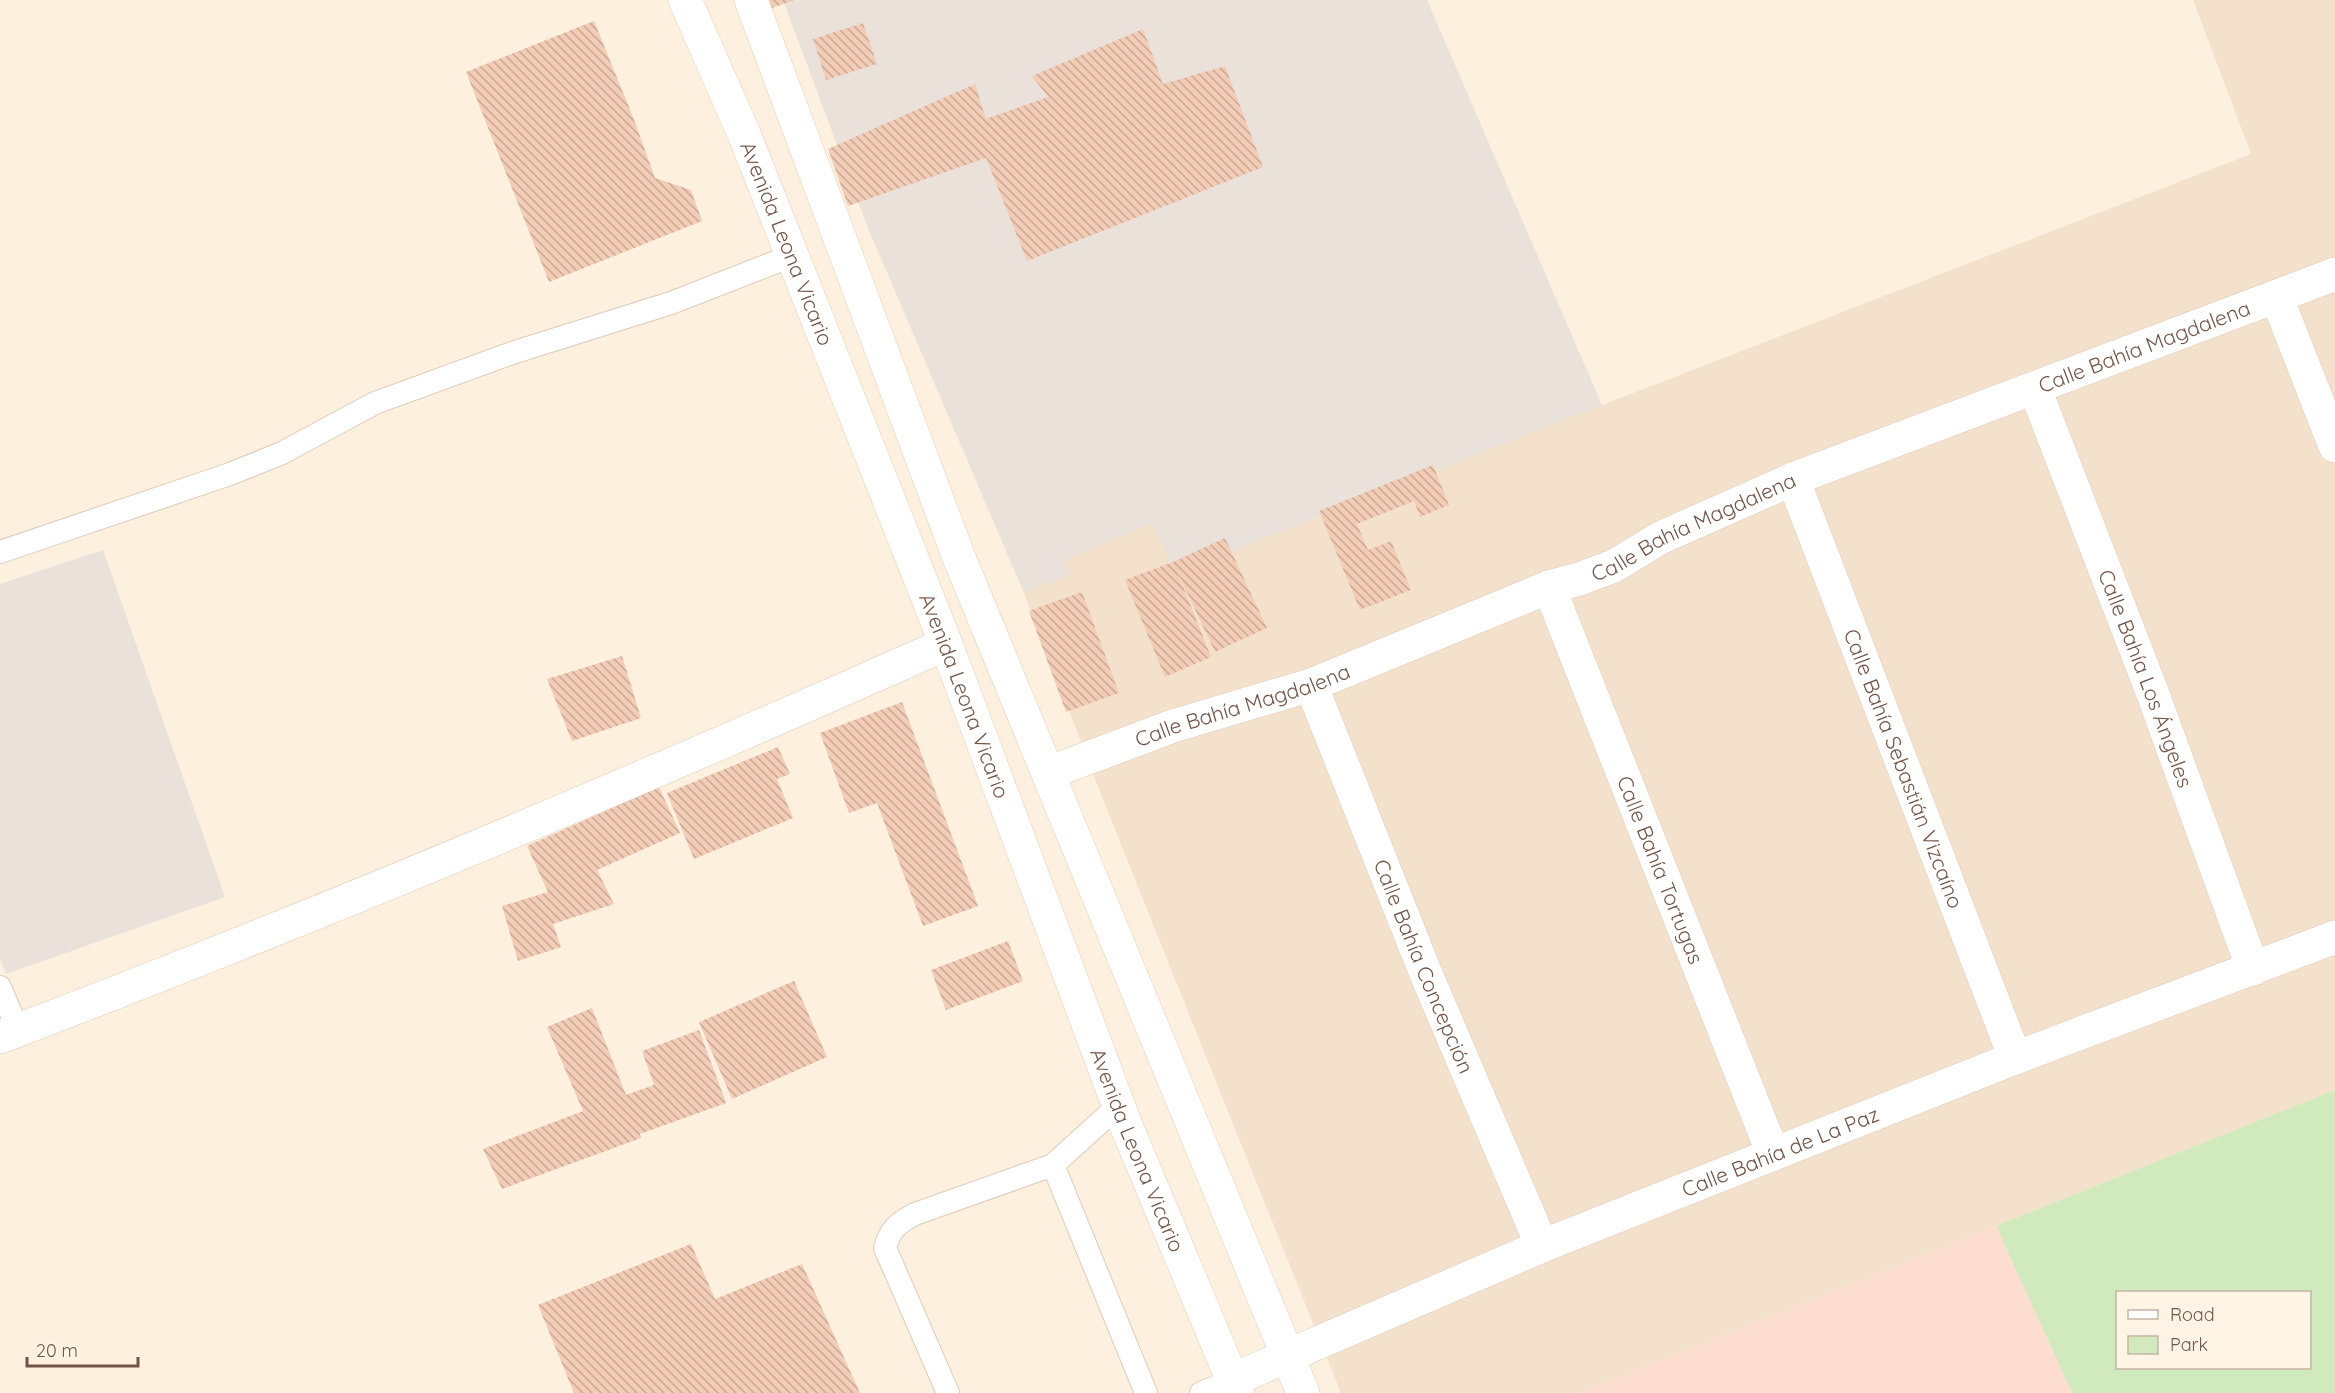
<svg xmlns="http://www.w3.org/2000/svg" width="2335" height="1393" viewBox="0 0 2335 1393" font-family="Quicksand,sans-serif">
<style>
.residential{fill:#f4e1cc}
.commercial{fill:#feddd1}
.industrial{fill:#eae2da}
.green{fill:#d0eabd;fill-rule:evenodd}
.building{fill:url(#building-back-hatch)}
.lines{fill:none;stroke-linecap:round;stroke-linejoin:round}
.lane-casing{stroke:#e0cbba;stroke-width:24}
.street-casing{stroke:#e0cbba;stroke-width:34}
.secondary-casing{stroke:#e8ceba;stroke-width:34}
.lane{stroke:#fff;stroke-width:22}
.street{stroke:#fff;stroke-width:33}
.secondary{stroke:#fff;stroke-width:33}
.labels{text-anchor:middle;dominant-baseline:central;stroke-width:5;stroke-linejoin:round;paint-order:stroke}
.street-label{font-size:21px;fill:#735546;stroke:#fff4e5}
</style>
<defs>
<pattern id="building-back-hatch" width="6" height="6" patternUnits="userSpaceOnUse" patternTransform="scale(1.5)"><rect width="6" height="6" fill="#f3ccb5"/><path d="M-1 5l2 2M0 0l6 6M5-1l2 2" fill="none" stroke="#c9a895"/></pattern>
</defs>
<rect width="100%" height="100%" fill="#fdf0de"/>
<polygon class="residential" points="2193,0 2335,0 2335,1090 1580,1393 1341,1393 1102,797 1024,593 1069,575 1063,560 1152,523 1174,574 1602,405 2251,154"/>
<polygon class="commercial" points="1996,1226 2072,1393 1580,1393"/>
<g class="industrial">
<polygon points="783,0 1427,0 1602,405 1174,574 1152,523 1064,560 1070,575 1024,593 868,228"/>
<polygon points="103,550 225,897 6,974 0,960 0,584"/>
</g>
<path class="green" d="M2335,1090v303h-263l-76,-167zM2118,1292h192v76h-192z"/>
<g class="building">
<polygon points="769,0 794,0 772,8"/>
<polygon points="594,21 633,117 655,178 691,190 702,221 549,282 466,72"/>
<polygon points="863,23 877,64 826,80 813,39"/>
<polygon points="1143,29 1163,84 1225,66 1263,167 1027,261 986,158 848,206 828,149 975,84 986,119 1048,97 1032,76"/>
<polygon points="1433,465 1449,505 1420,517 1414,501 1357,524 1368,550 1391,541 1411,590 1360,610 1319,511"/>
<polygon points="1225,538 1267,628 1215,652 1177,571 1211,657 1165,677 1125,580 1173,562"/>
<polygon points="1082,592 1119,693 1066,712 1029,611"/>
<polygon points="622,656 641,718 572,741 547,679"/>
<polygon points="902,702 978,906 923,926 877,803 849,813 820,733"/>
<polygon points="778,747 790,774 777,779 793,818 694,859 667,793"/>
<polygon points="659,787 680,833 597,870 614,904 553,924 561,947 518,961 502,906 548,892 527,846"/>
<polygon points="1008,941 1023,981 946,1010 931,970"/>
<polygon points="794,981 827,1057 732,1099 699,1022"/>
<polygon points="592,1008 626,1095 654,1085 642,1051 699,1030 726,1103 640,1134 641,1138 502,1189 483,1149 583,1111 547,1027"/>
<polygon points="691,1244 715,1299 802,1264 860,1393 574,1393 538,1305"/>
</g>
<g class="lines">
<defs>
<g id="lane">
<polyline points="0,552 230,474 282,453 375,403 515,352 671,303 791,256"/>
<polyline points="0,987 18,1030"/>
<polyline points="1119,1105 1053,1165 1146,1393"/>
<path d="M948,1393l-63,-145c5,-19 13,-25 30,-34l138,-49"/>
<polyline points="1201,1393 1232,1380"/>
</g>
<g id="street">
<polyline points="2277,298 2335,446"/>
<path id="s1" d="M2035,389l116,300 102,280"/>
<path id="s2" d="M1793,479l222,579"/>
<path id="s3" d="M1549,587l224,567"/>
<path id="s4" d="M1311,685l115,289 116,272"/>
<path id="s5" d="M1048,773l125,-47 138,-41 238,-98 30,-8 35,-13 46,-28 133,-59 542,-205"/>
<path d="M0,1037c319,-121 634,-254 946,-393"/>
<path id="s6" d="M1232,1380l310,-134 473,-188 320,-121"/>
</g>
<g id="secondary">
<path id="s7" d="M685,0l59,134 202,510 179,479 113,270"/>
<polyline points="751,0 958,555 1303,1393"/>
</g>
</defs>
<use href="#lane" class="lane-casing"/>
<use href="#street" class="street-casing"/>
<use href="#secondary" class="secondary-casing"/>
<use href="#lane" class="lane"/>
<use href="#street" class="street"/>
<use href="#secondary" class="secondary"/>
</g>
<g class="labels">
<g class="street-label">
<text stroke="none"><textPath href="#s7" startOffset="264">Avenida Leona Vicario</textPath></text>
<text stroke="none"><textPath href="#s5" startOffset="1178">Calle Bahía Magdalena</textPath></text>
<text stroke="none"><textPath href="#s5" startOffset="692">Calle Bahía Magdalena</textPath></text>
<text stroke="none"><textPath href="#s1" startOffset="310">Calle Bahía Los Ángeles</textPath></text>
<text stroke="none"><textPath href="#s7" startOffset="750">Avenida Leona Vicario</textPath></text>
<text stroke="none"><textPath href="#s5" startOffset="206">Calle Bahía Magdalena</textPath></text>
<text stroke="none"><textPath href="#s2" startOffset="310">Calle Bahía Sebastián Vizcaíno</textPath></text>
<text stroke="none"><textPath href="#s3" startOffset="304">Calle Bahía Tortugas</textPath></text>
<text stroke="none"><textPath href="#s4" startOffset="303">Calle Bahía Concepción</textPath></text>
<text stroke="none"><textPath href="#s7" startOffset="1236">Avenida Leona Vicario</textPath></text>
<text stroke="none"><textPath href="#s6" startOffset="594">Calle Bahía de La Paz</textPath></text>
</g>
</g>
<rect x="2116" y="1291" width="195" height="78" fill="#fff4e5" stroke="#c7b4a5" stroke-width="1.5"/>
<rect x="2128" y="1310" width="30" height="9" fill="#ffffff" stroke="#c7b4a5" stroke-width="1.5"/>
<text x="2170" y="1321" font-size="18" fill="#735546">Road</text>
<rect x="2128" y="1336" width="30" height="18" fill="#d0eabd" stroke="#c7b4a5" stroke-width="1.5"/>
<text x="2170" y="1351" font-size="18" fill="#735546">Park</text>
<path d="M27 1357v9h111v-9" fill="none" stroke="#735546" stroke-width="3"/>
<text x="36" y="1357" font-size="18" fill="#735546" stroke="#fff4e5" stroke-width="4.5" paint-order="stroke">20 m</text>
</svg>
